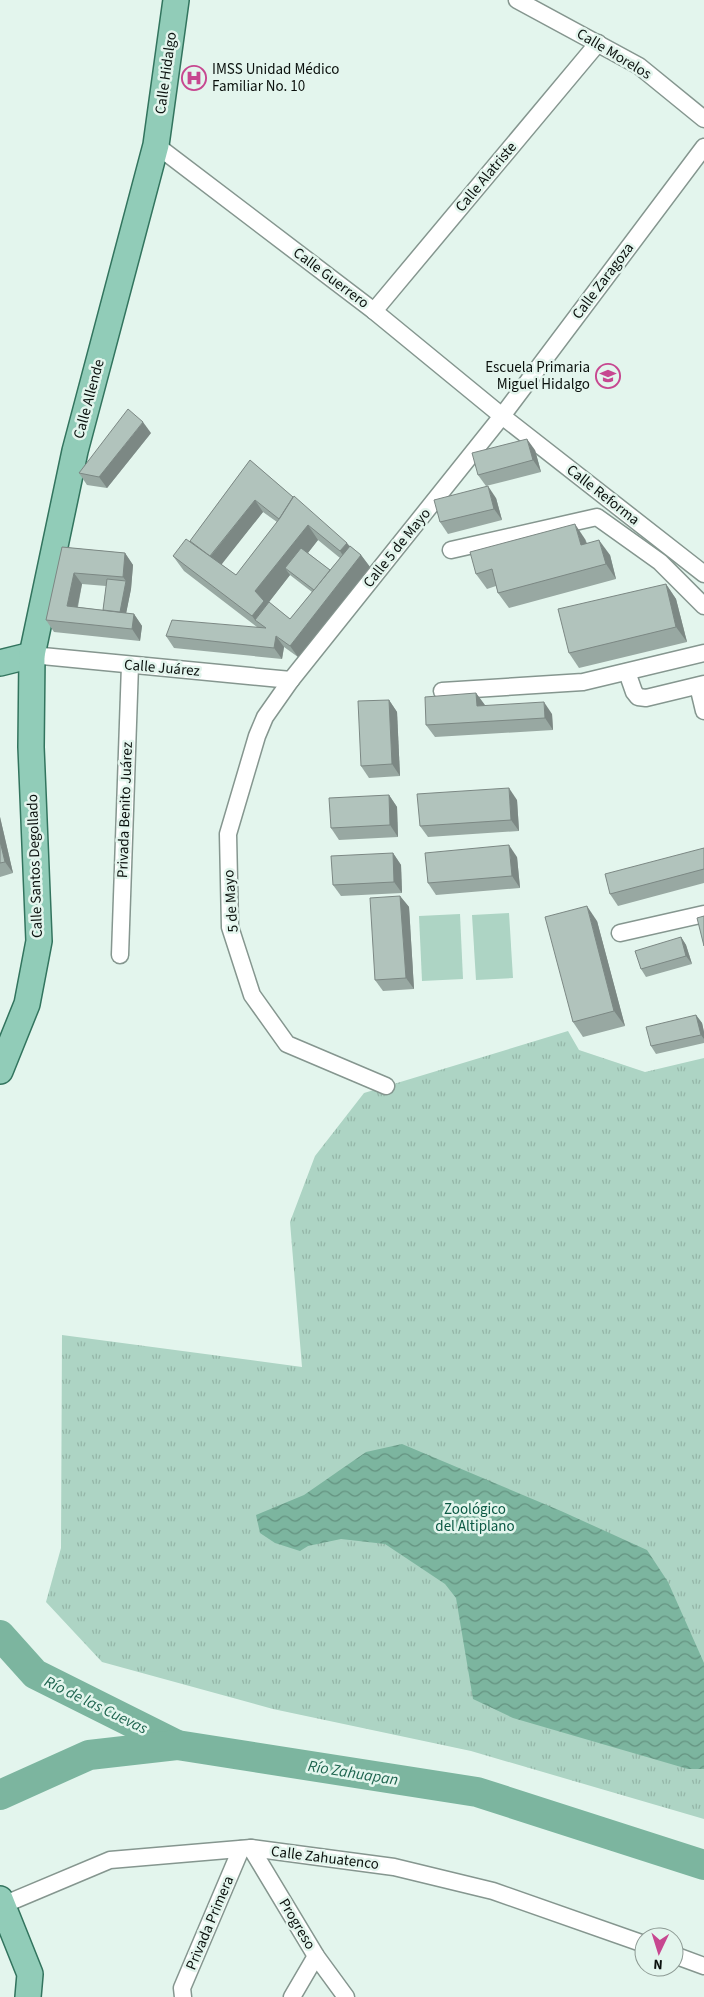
<svg xmlns="http://www.w3.org/2000/svg" width="704" height="1997" viewBox="0 0 704 1997" font-family="'Source Sans 3',sans-serif">
<style>
.grass{fill:url(#grass-tufts)}
.pitch{fill:#add4c4}
.water{fill:url(#water-waves)}
.lines{fill:none;stroke-linecap:round;stroke-linejoin:round}
.river{stroke:#7cb59f;stroke-width:30}
.minor-casing{stroke:#85968f;stroke-width:19}
.primary-casing{stroke:#32745e;stroke-width:28}
.minor{stroke:#fff;stroke-width:16}
.primary{stroke:#91ccb8;stroke-width:25}
.wall{fill:#98a8a2;fill-rule:evenodd}
.shaded-wall{fill:#7c8884}
.building{fill:#b1c3bc;stroke:#7c8884}
.labels{text-anchor:middle;dominant-baseline:central;stroke-width:5;stroke-linejoin:round;paint-order:stroke}
.street-label{font-size:15px;fill:#0b110e;stroke:#e3f5ed}
.poi-label{font-size:15px;fill:#0b110e;stroke:#e3f5ed;text-anchor:start}
.park-label{font-size:15px;fill:#0a5843;stroke:#e3f5ed}
.water-label{font-size:16px;font-style:italic;fill:#1d644e;stroke:#e3f5ed}
</style>
<defs>
<pattern id="grass-tufts" width="24" height="20" patternUnits="userSpaceOnUse" patternTransform="scale(1.25)"><rect width="24" height="20" fill="#add4c4"/><path d="M3 7l-1-3M5 7V3M7 7l1-3M15 17l-1-3M17 17v-4M19 17l1-3" fill="none" stroke="#94b5a7"/></pattern>
<pattern id="water-waves" width="16" height="10" patternUnits="userSpaceOnUse" patternTransform="scale(1.25)"><rect width="16" height="10" fill="#7cb59f"/><path d="M0 5q4-4 8 0t8 0" fill="none" stroke="#649280"/></pattern>
</defs>
<rect width="100%" height="100%" fill="#e3f5ed"/>
<polygon class="grass" points="568,1031 579,1050 645,1072 704,1058 704,1819 471,1751 273,1709 102,1662 46,1602 61,1548 62,1335 302,1367 290,1222 315,1156 364,1093"/>
<g class="pitch">
<polygon points="509,913 513,978 476,980 472,915"/>
<polygon points="460,914 463,979 422,981 419,916"/>
</g>
<polygon class="water" points="402,1444 561,1511 647,1550 668,1582 704,1663 704,1769 688,1769 513,1718 473,1699 456,1598 445,1584 385,1544 341,1539 308,1546 300,1551 275,1543 260,1533 256,1515 304,1495 366,1452"/>
<g class="lines">
<g class="river">
<polyline points="0,1635 35,1674 177,1745"/>
<polyline points="0,1795 89,1755 177,1745 477,1792 704,1865"/>
</g>
<defs>
<g id="minor">
<polyline points="517,0 639,66 704,119"/>
<polyline points="156,145 374,311 502,416 704,574"/>
<polyline points="374,311 598,43"/>
<polyline points="451,550 597,517 660,562 704,606"/>
<polyline points="32,655 291,680"/>
<polyline points="627,672 634,692 638,697 646,698 704,684"/>
<polyline points="698,686 704,711"/>
<polyline points="442,691 583,682 704,653"/>
<polyline points="620,933 704,914"/>
<polyline points="120,955 130,665"/>
<polyline points="386,1086 287,1044 252,995 230,927 228,834 257,736 265,717 291,680 502,416 704,147"/>
<polyline points="251,1848 316,1956 346,1997"/>
<polyline points="3,1905 110,1860 251,1848 394,1867 493,1891 644,1944"/>
<polyline points="674,1955 704,1966"/>
<polyline points="183,1997 182,1988 241,1849"/>
<polyline points="292,1997 316,1956"/>
</g>
<g id="primary">
<polyline points="0,663 32,655"/>
<polyline points="0,1071 27,1004 39,941 31,747 32,655 75,451 156,145 176,0"/>
<polyline points="0,1899 30,1974 28,1997"/>
</g>
</defs>
<use href="#minor" class="minor-casing"/>
<use href="#primary" class="primary-casing"/>
<use href="#minor" class="minor"/>
<use href="#primary" class="primary"/>
</g>
<g class="wall">
<polygon points="151,433 107,488 87,485 79,473"/>
<polygon points="535,450 541,472 486,486 478,475"/>
<path d="M250,460l100,86 11,9 9,12 -72,90 -14,-10 -2,12 -108,-11 -8,-12 91,-9 -73,-56 -11,-15 17,-15zM263,512l14,10 -41,53 -15,-11zM318,540l22,18 -10,12 -22,-17zM290,575l22,17 -22,27 -21,-17z"/>
<polygon points="496,498 502,520 448,534 440,522"/>
<polygon points="585,539 587,543 610,555 616,579 509,608 498,593 496,586 487,589 476,574"/>
<path d="M62,547l63,6 8,12 -2,24 -5,24 8,1 8,12 -2,15 -86,-9 -8,-12zM82,584l24,2 -3,24 -25,-3z"/>
<polygon points="666,584 676,599 687,642 579,668 569,653"/>
<polygon points="476,693 485,706 552,714 553,730 435,737 426,725"/>
<polygon points="389,700 397,712 400,776 369,778 361,766"/>
<polygon points="389,795 397,807 398,837 339,840 331,828"/>
<polygon points="517,800 519,831 428,837 420,826"/>
<polygon points="0,817 13,873 0,877"/>
<polygon points="704,848 704,883 618,906 610,894"/>
<polygon points="393,853 401,865 402,893 341,896 333,885"/>
<polygon points="517,857 520,888 436,895 428,883"/>
<polygon points="400,896 409,907 414,989 383,991 375,980"/>
<polygon points="597,921 625,1026 583,1037 573,1022"/>
<polygon points="681,937 686,945 692,964 646,977 641,969"/>
<polygon points="696,1015 702,1023 704,1032 704,1043 656,1054 651,1046"/>
</g>
<g class="shaded-wall">
<polygon points="143,422 151,433 107,488 99,477"/>
<polygon points="527,439 535,450 541,472 533,460"/>
<polygon points="488,486 496,498 502,520 494,509"/>
<polygon points="255,500 263,512 218,569 210,557"/>
<polygon points="575,524 585,539 591,560 581,545"/>
<polygon points="308,525 318,540 292,573 285,568 290,575 255,620 252,616 255,591"/>
<polygon points="599,540 610,555 616,579 606,564"/>
<polygon points="347,543 358,558 350,566 340,551"/>
<polygon points="125,553 133,565 131,589 124,624 119,616 126,581 123,577"/>
<polygon points="361,555 370,567 298,657 290,646"/>
<polygon points="74,573 82,584 75,618 67,606"/>
<polygon points="666,584 676,599 687,642 676,627"/>
<polygon points="134,614 142,626 140,641 132,629"/>
<polygon points="276,636 284,647 282,659 274,648"/>
<polygon points="476,693 485,705 486,718 477,706"/>
<polygon points="389,700 397,712 400,776 392,764"/>
<polygon points="544,702 552,714 553,730 545,718"/>
<polygon points="509,788 517,800 519,831 511,820"/>
<polygon points="389,795 397,807 398,837 390,825"/>
<polygon points="0,817 13,873 5,862 0,841"/>
<polygon points="509,845 517,857 520,888 512,876"/>
<polygon points="393,853 401,865 402,893 394,882"/>
<polygon points="400,896 409,907 414,989 406,978"/>
<polygon points="587,906 597,921 625,1026 614,1011"/>
<polygon points="681,937 686,945 692,964 686,956"/>
<polygon points="696,1015 702,1023 704,1032 704,1039 701,1035"/>
</g>
<g class="building">
<polygon points="128,409 143,422 99,477 79,473"/>
<polygon points="527,439 533,460 478,475 472,453"/>
<polygon points="250,460 293,497 279,519 255,500 210,556 190,541"/>
<polygon points="488,486 494,509 440,522 434,500"/>
<polygon points="294,496 347,543 340,551 308,525 255,591 264,601 252,616 173,556 186,539 236,575 280,518"/>
<polygon points="575,524 581,545 599,540 606,564 498,593 492,569 476,574 470,552"/>
<polygon points="350,546 361,555 290,646 276,636 274,648 166,636 172,620 266,628 255,620 269,602 290,619"/>
<polygon points="62,547 125,553 123,577 74,573 67,606 134,614 132,629 46,620"/>
<polygon points="301,548 330,570 314,590 285,568"/>
<polygon points="107,579 126,581 120,612 103,610"/>
<polygon points="666,584 676,627 569,653 558,609"/>
<polygon points="476,693 477,706 544,702 545,718 426,725 425,697"/>
<polygon points="389,700 392,764 361,766 358,701"/>
<polygon points="509,788 511,820 420,826 417,794"/>
<polygon points="389,795 390,825 331,828 329,798"/>
<polygon points="0,841 5,862 0,863"/>
<polygon points="509,845 512,876 428,883 425,853"/>
<polygon points="704,848 704,869 610,894 605,874"/>
<polygon points="393,853 394,882 333,885 331,856"/>
<polygon points="400,896 406,978 375,980 370,898"/>
<polygon points="587,906 614,1011 573,1022 545,917"/>
<polygon points="704,916 704,946 697,918"/>
<polygon points="681,937 686,956 641,969 635,951"/>
<polygon points="696,1015 701,1035 651,1046 646,1027"/>
</g>
<defs>
<symbol id="hospital-ring" viewBox="-11 -11 22 22"><circle r="9.5" fill="#e3f5ed" stroke="#c74790" stroke-width="1.5"/><path d="M-5-5h3v3.5h4V-5h3V5h-3V1.5h-4V5h-3Z" fill="#c74790"/></symbol>
<symbol id="school-ring" viewBox="-11 -11 22 22"><circle r="9.5" fill="#e3f5ed" stroke="#c74790" stroke-width="1.5"/><path d="M0-5L7-2L0 1L-7-2ZM-4 1L0 2.5L4 1V4Q0 6-4 4Z" fill="#c74790"/></symbol>
</defs>
<g fill-rule="evenodd">
<use href="#hospital-ring" x="180" y="64" width="28" height="28"/>
<use href="#school-ring" x="594" y="362" width="28" height="28"/>
</g>
<g class="labels">
<g class="street-label">
<text transform="translate(614 54) rotate(31)">Calle Morelos</text>
<text transform="translate(166 73) rotate(-82)">Calle Hidalgo</text>
<text transform="translate(486 177) rotate(-50)">Calle Alatriste</text>
<text transform="translate(331 278) rotate(37)">Calle Guerrero</text>
<text transform="translate(603 281) rotate(-53)">Calle Zaragoza</text>
<text transform="translate(89 399) rotate(-75)">Calle Allende</text>
<text transform="translate(603 495) rotate(38)">Calle Reforma</text>
<text transform="translate(397 548) rotate(-51)">Calle 5 de Mayo</text>
<text transform="translate(162 668) rotate(5)">Calle Juárez</text>
<text transform="translate(125 810) rotate(-88)">Privada Benito Juárez</text>
<text transform="translate(35 866) rotate(-92)">Calle Santos Degollado</text>
<text transform="translate(231 901) rotate(-94)">5 de Mayo</text>
<text transform="translate(325 1858) rotate(7)">Calle Zahuatenco</text>
<text transform="translate(210 1923) rotate(-67)">Privada Primera</text>
<text transform="translate(297 1924) rotate(59)">Progreso</text>
</g>
<g class="poi-label">
<text x="212" y="69">IMSS Unidad Médico<tspan x="212" dy="17">Familiar No. 10</tspan></text>
<text x="590" y="367" text-anchor="end">Escuela Primaria<tspan x="590" dy="17">Miguel Hidalgo</tspan></text>
</g>
<g class="park-label">
<text x="475" y="1509">Zoológico<tspan x="475" dy="17">del Altiplano</tspan></text>
</g>
<g class="water-label">
<text transform="translate(96 1705) rotate(26)">Río de las Cuevas</text>
<text transform="translate(353 1773) rotate(9)">Río Zahuapan</text>
</g>
</g>
<g transform="translate(659 1952) rotate(184)"><circle r="24" fill="#e3f5ed" stroke="#8d9a94"/>
<path d="M0-4L9 19L0 12L-9 19Z" fill="#c74790"/>
<text y="-8" font-size="14" font-weight="bold" text-anchor="middle" fill="#0b110e">N</text>
</g>
</svg>
